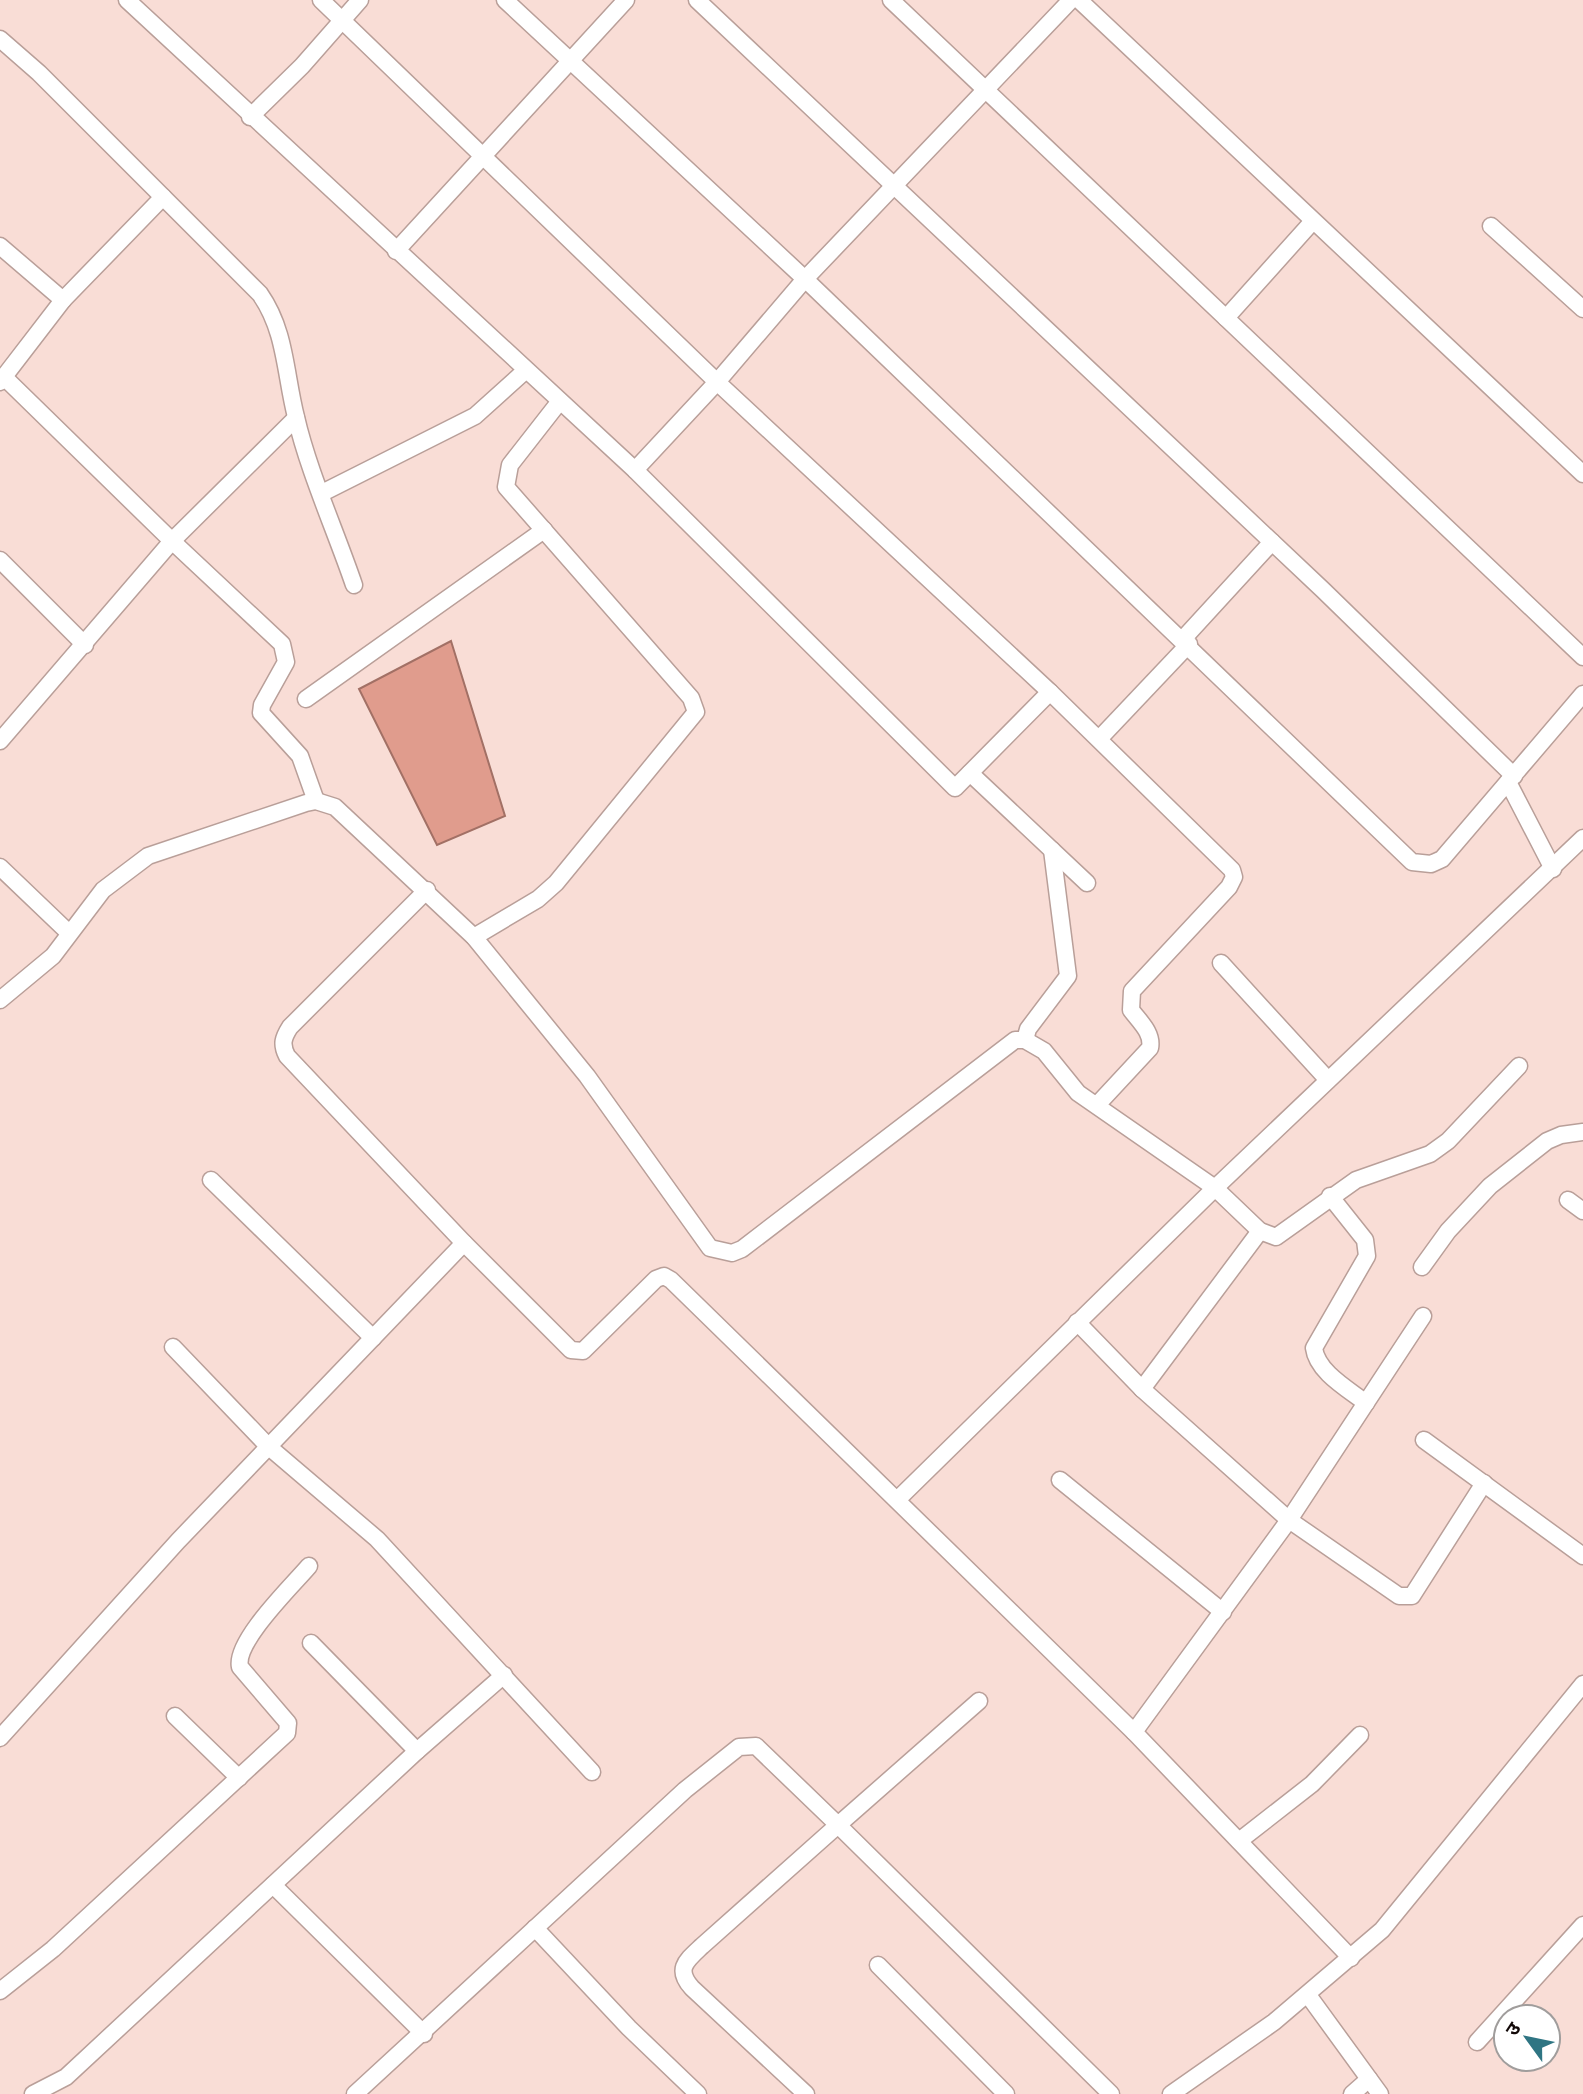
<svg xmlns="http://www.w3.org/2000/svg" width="1583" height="2094" viewBox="0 0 1583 2094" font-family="Cabin,'Noto Sans Devanagari',sans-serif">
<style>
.water{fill:#e09c8d;stroke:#a27065;stroke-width:2}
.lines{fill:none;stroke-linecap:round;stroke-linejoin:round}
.minor-casing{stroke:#b99f99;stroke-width:19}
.minor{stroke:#fff;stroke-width:16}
</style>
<rect width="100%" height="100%" fill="#f9ddd6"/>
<polygon class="water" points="451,641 505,816 437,845 359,689"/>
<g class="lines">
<defs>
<g id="minor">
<polyline points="127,0 635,470 955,788 1050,692"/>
<path d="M321,0l396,382 333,310 182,178 2,7 -5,10 -97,104 -1,19c9,12 22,23 19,38l-53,57"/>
<polyline points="505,0 805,279 1412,862 1431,864 1442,859 1583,694"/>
<polyline points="697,0 1323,590 1514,776"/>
<polyline points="891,0 1583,657"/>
<polyline points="1079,0 1583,474"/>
<path d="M0,39l39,34 221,221c26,37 25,80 36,123 12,53 40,115 58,168"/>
<polyline points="250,117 302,66 360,0"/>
<polyline points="1491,226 1583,309"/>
<polyline points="0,246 63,300"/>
<polyline points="396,251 626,0"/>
<polyline points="1226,318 1313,221"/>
<polyline points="4,377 172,541 282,644 286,662 262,705 261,713 300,756 316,801"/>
<polyline points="0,382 63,300 163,197"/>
<polyline points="635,470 717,382 805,279 1071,0"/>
<polyline points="322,493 475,416 526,370"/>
<polyline points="0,560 85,645"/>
<polyline points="1183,639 1272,542"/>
<polyline points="306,699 544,530"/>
<polyline points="1099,739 1189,644"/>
<polyline points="0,741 172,541 296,418"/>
<polyline points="970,773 1087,883"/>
<polyline points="1508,782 1553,869"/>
<polyline points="0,867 69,933"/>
<path d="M427,890l-137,137c-7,11 -9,17 -3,29l177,187 107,107 12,1 73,-72 8,-3 7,4 463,452"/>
<polyline points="474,937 538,899 556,883 696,712 691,698 506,487 510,465 560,401"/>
<polyline points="1221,963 1328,1080"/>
<polyline points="0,1000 53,956 103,890 148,856 306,803 316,801 335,807 474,937 587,1076 710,1248 732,1253 742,1249 1015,1040 1025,1040 1044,1051 1078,1093 1215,1188 1260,1231 1276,1237 1356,1180 1430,1154 1448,1141 1519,1066"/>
<polyline points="1025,1040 1028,1029 1068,976 1052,850"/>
<polyline points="211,1180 373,1338"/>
<path d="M1330,1196l35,44 2,16 -53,92c3,24 34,41 52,55"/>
<polyline points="1568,1200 1583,1211"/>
<polyline points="1422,1267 1448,1231 1490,1186 1547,1141 1561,1135 1583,1132"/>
<polyline points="1077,1322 1142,1389 1289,1520 1399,1596 1412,1596 1484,1483"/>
<polyline points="173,1347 269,1447 377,1539 592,1772"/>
<polyline points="1142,1389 1260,1231"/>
<polyline points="1424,1440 1583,1556"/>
<polyline points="1060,1480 1223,1612"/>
<polyline points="897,1500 1215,1188 1583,838"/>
<polyline points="311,1643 417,1751"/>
<polyline points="175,1716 239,1778"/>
<polyline points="0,1738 178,1541 464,1243"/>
<polyline points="1239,1841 1312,1784 1360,1735"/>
<polyline points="273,1885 424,2034"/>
<polyline points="535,1928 629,2028 698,2094"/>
<polyline points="1351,1958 1134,1732 1289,1520 1423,1316"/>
<polyline points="878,1965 1006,2094"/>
<path d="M0,1991l53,-42 234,-216 1,-10 -48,-56c-6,-25 52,-81 69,-101"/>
<polyline points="1308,1995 1380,2094"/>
<polyline points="1477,2042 1583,1925"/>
<polyline points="33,2094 66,2077 417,1751 504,1675"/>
<polyline points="355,2094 685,1790 739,1747 756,1746 838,1825 979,1701"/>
<path d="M806,2094l-114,-106c-17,-19 -6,-27 10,-42l136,-121 273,269"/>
<polyline points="1171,2094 1274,2022 1382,1930 1583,1684"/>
<polyline points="1352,2094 1369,2079"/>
</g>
</defs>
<use href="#minor" class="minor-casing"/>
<use href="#minor" class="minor"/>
</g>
<g transform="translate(1527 2038) rotate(303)"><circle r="33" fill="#ffffff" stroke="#a09d9c" stroke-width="2"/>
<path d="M0-5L12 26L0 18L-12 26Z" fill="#2f7583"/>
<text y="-10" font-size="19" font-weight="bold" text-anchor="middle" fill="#120908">उ</text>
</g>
</svg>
